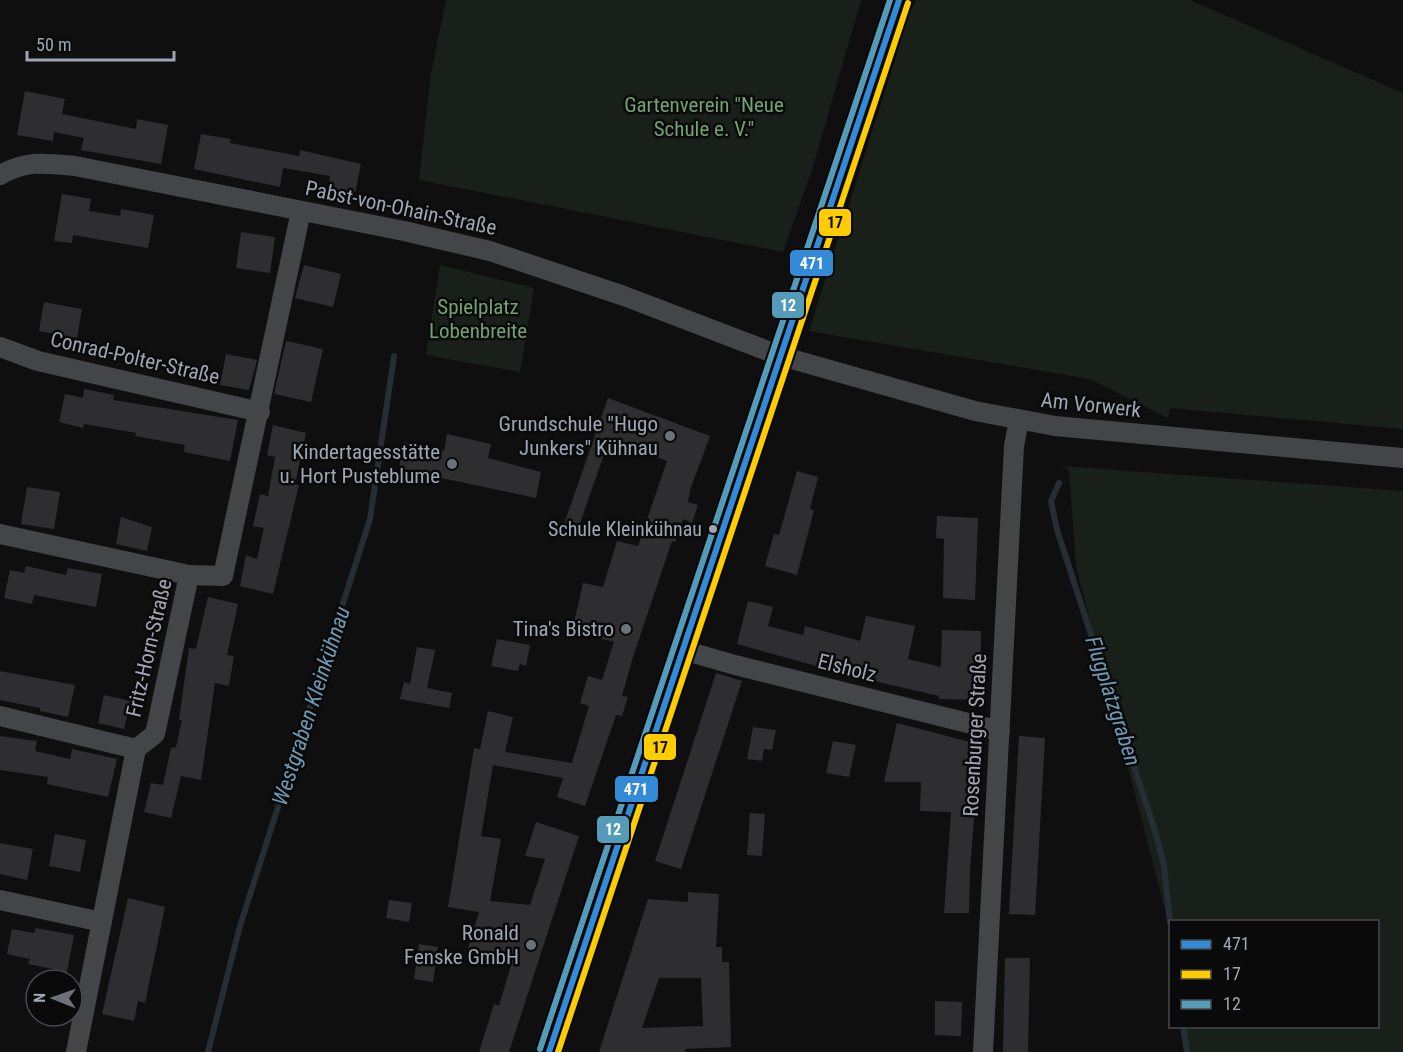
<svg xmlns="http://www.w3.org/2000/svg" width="1403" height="1052" viewBox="0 0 1403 1052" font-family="'Roboto Condensed',sans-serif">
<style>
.green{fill:#19201a}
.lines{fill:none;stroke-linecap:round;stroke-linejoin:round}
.stream{stroke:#242e34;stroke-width:6}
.building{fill:#2e2e31;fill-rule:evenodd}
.minor{stroke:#444549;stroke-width:20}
.bus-1-casing{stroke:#0a0a0b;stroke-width:10}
.bus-2-casing{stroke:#0a0a0b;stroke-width:10}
.bus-3-casing{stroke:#0a0a0b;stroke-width:10}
.bus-1{stroke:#338bd7;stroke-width:6}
.bus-2{stroke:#fc0;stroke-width:6}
.bus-3{stroke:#549bb9;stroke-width:6}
.poi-dot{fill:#6c717a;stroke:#0a0a0b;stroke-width:2}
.bus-dot{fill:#9ea6b3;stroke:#0a0a0b;stroke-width:2}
.labels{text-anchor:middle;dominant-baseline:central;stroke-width:5;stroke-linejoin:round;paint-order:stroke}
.bus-label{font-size:20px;fill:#9ea6b3;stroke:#0a0a0b;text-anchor:end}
.park-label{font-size:21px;fill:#73a173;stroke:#0a0a0b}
.street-label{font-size:21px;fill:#9ea6b3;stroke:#0a0a0b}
.poi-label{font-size:21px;fill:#9ea6b3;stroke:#0a0a0b;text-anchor:end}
.water-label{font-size:22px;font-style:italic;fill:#7098b3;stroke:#0a0a0b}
.line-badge{stroke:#0a0a0b;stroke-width:2}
.badge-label{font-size:16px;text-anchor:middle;font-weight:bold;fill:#fff}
.pale-badge-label{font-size:16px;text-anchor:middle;font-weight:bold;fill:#111}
</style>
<rect width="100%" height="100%" fill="#0f0f10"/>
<g class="green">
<polygon points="446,0 861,0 812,170 783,252 419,180 431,74"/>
<polygon points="917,0 1190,0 1403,93 1403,429 1170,408 1168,418 1089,379 809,331 910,12"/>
<polygon points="440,265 534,288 520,372 426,355"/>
<polygon points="1062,466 1403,491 1403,1052 1185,1052 1182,1027 1378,1026 1378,922 1170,922 1170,929 1076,567 1069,470"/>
</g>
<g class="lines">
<g class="stream">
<polyline points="1059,483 1051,501 1057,530 1156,834 1164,866 1170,922"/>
<polyline points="1183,1026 1187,1052"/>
<polyline points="208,1052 240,926 370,519 394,356"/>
</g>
</g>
<g class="building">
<polygon points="25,91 65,99 62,114 136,129 137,119 168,125 161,164 81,150 84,138 54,132 53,141 17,135"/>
<polygon points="201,134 231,139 230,143 299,156 300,150 361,164 354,199 327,194 330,176 283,168 280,187 194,169"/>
<polygon points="62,194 91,199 89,211 120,216 121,209 154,215 148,248 73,235 72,243 54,241"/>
<polygon points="241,232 275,237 270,273 236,268"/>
<polygon points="304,265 341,274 333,307 295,298"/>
<polygon points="44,302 82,309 77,338 39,331"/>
<polygon points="286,341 323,349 311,402 274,394"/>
<polygon points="226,354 257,360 249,390 220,385"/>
<polygon points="84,389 114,395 113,400 238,420 230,461 184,452 185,445 135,436 136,433 84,424 83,428 59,422 65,394 83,398"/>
<polygon points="608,398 710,436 690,490 688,502 698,505 692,523 683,519 675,542 672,541 633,657 622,696 628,697 622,716 616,715 585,806 557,797 563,778 493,765 481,836 501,839 490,901 530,905 545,859 525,856 536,822 579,836 509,1052 479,1052 494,1004 499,1006 511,965 467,952 479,912 448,907 474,748 480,749 488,711 513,717 505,752 572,763 589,706 580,703 588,676 602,680 614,642 572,631 583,583 603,587 617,541 638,546 667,461 609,440 578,529 564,524"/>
<polygon points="273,425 306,433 295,484 299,485 273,594 240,586 246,555 257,559 264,528 253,526 260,494 268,496 275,457 267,455"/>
<polygon points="447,434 491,444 488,458 541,472 536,498 399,469 404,442 444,451"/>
<polygon points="797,471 818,477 810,509 814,510 797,575 765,566 774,534 779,535"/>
<polygon points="27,487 60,492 54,529 21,524"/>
<polygon points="937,516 978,518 975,600 943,598 944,539 936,538"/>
<polygon points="121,517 152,527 147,551 116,544"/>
<polygon points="26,566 66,575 68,568 102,574 96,607 34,595 32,604 4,598 10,570 24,573"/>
<polygon points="208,597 238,604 227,655 234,656 229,686 215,683 201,780 181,776 171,818 144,812 151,783 163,785 171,748 176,747 182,720 179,720 189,648 196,649"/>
<polygon points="748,601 773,607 768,626 803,635 805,626 860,641 866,616 915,626 908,659 941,667 942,630 981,631 980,700 939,699 939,696 852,676 737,644"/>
<polygon points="497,639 530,645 526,666 520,664 518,671 491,666"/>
<polygon points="417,647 435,650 427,688 452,693 449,708 400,699 404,682 410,684"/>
<polygon points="0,671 75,685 68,717 40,711 40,708 0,700"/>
<polygon points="716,673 742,681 681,869 655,861"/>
<polygon points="104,695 130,701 124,729 98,723"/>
<polygon points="897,723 981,745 978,807 975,807 970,870 969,913 944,913 951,812 920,811 921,782 884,782"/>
<polygon points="753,727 776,730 772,750 764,749 762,761 747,759"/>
<polygon points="0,736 37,741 35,751 70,759 72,749 117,759 108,797 47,784 48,777 0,770"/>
<polygon points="1019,736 1045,738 1035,915 1009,914"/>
<polygon points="833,741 856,745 849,777 826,773"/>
<polygon points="750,813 765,814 762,856 747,855"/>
<polygon points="55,834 86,840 80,872 49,866"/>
<polygon points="0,843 33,849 27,880 0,874"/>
<path d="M688,892l31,2 -3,53h6v15h7l2,85 -46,2v3h-86l49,-153 40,3zM659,978h42l2,48 -61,2z"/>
<polygon points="128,898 165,907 145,1003 138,1001 134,1021 102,1014"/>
<polygon points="389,900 412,903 409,922 386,918"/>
<polygon points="36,928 74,935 67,972 28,964 30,959 7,954 12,929 34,933"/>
<polygon points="419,944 438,947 433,982 414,979"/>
<polygon points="1005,958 1030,958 1028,1052 1003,1052"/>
<polygon points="935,1001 962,1002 961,1036 935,1035"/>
</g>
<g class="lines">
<g class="minor">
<path d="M0,175c27,-15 45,-12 75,-9l329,65 86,20 134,45 157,60 194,55 80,15 348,32"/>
<polyline points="0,347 38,361 260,412"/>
<polyline points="0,534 189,575"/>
<polyline points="683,650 735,665 1000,731"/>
<polyline points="0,716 136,749"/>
<polyline points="0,900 102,922"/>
<polyline points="76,1052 136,749 155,734 189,575 223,576 301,211"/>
<polyline points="549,1052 899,0"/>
<polyline points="983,1052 1014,446 1019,420"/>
</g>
<defs>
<polyline id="bus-1" points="549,1052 899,0"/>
<polyline id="bus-2" points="558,1052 908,3"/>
<polyline id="bus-3" points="540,1049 890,0"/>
</defs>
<use href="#bus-1" class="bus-1-casing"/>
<use href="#bus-2" class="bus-2-casing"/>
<use href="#bus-3" class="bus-3-casing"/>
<use href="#bus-1" class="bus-1"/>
<use href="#bus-2" class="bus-2"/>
<use href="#bus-3" class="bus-3"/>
</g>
<g class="poi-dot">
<circle cx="670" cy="436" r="6"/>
<circle cx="452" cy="464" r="6"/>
<circle cx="626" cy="629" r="6"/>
<circle cx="531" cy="945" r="6"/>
</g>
<circle class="bus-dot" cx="713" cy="529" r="5"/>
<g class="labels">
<g class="bus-label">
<text x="702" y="529">Schule Kleinkühnau</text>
</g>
<g class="park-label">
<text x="704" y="105">Gartenverein "Neue<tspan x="704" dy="24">Schule e. V."</tspan></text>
<text x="478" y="307">Spielplatz<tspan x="478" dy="24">Lobenbreite</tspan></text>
</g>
<g class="street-label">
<text transform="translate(401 208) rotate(12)">Pabst-von-Ohain-Straße</text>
<text transform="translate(135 358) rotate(13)">Conrad-Polter-Straße</text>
<text transform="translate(1091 405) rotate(6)">Am Vorwerk</text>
<text transform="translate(149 648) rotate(-77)">Fritz-Horn-Straße</text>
<text transform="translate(847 668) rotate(14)">Elsholz</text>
<text transform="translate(975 735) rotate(-87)">Rosenburger Straße</text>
</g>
<g class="poi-label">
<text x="658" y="424">Grundschule "Hugo<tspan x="658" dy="24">Junkers" Kühnau</tspan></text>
<text x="440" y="452">Kindertagesstätte<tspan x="440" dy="24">u. Hort Pusteblume</tspan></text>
<text x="614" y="629">Tina's Bistro</text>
<text x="519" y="933">Ronald<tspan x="519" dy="24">Fenske GmbH</tspan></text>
</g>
<g class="water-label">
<text transform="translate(1113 701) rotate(72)">Flugplatzgraben</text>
<text transform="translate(311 706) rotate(-72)">Westgraben Kleinkühnau</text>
</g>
</g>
<g class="line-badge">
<rect x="818" y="208" width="34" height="29" rx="6" fill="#fc0"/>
<rect x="789" y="249" width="45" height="28" rx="6" fill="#338bd7"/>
<rect x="771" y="291" width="34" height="28" rx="6" fill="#549bb9"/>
<rect x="643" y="733" width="34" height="28" rx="6" fill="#fc0"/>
<rect x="614" y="775" width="45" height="28" rx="6" fill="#338bd7"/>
<rect x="596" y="815" width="34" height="29" rx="6" fill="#549bb9"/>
</g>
<g class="badge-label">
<text x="812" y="269">471</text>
<text x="788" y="311">12</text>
<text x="636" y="795">471</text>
<text x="613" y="835">12</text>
</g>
<g class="pale-badge-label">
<text x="835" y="228">17</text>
<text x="660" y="753">17</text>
</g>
<rect x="1169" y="920" width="210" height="108" fill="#0a0a0b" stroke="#45484e" stroke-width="1.5"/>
<rect x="1181" y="940" width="30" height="9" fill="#338bd7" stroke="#45484e" stroke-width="1.5"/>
<text x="1223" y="950" font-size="18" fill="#9ea6b3">471</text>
<rect x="1181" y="970" width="30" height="9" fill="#ffcc00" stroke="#45484e" stroke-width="1.5"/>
<text x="1223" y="980" font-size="18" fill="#9ea6b3">17</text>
<rect x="1181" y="1000" width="30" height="9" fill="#549bb9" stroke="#45484e" stroke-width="1.5"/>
<text x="1223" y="1010" font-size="18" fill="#9ea6b3">12</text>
<g transform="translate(54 998) rotate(271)"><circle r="28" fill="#0a0a0b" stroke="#45484e" stroke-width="1.5"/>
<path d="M0-4.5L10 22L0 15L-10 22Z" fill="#6c717a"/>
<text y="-9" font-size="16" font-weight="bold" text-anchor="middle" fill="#9ea6b3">N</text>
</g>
<path d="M27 51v9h147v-9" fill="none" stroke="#9ea6b3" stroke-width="3"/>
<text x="36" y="51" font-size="18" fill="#9ea6b3" stroke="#0a0a0b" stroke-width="4.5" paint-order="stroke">50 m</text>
</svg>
